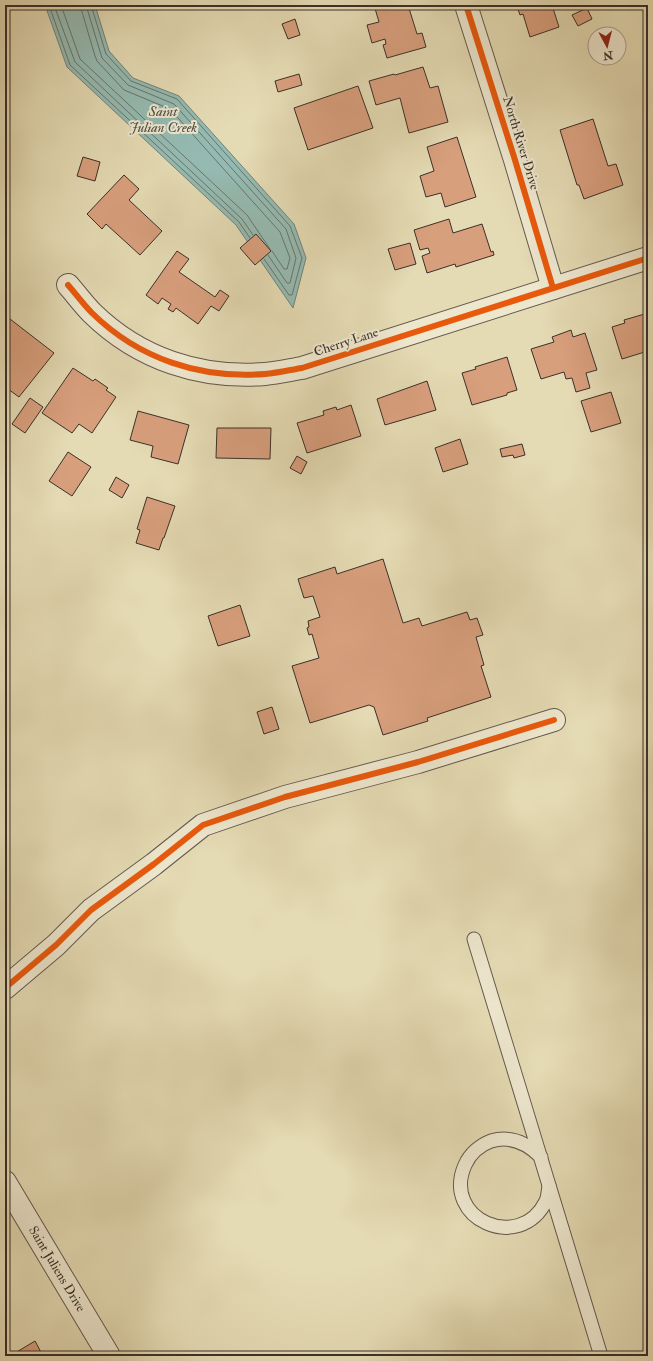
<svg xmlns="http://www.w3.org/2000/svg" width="653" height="1361" viewBox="0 0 653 1361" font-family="'IM FELL Double Pica',serif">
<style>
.water{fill:#95bab1;stroke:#71837b}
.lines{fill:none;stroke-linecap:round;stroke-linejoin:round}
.shore{stroke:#68756d;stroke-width:1}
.building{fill:#d89f7d;stroke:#3b3029}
.service-casing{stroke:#655a4c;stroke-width:15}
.minor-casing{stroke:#655a4c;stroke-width:24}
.service{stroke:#ede7ce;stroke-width:13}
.minor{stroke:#ede7ce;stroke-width:22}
.cycleway-casing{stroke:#ede7ce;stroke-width:8}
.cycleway{stroke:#e8590c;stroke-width:6}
.labels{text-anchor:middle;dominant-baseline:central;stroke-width:4;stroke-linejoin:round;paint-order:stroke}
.street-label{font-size:13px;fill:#3b3029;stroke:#ede7ce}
.water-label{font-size:14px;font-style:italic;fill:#4d4c44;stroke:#ede7ce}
</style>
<rect width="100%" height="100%" fill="#e4dab3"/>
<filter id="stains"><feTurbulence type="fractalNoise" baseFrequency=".005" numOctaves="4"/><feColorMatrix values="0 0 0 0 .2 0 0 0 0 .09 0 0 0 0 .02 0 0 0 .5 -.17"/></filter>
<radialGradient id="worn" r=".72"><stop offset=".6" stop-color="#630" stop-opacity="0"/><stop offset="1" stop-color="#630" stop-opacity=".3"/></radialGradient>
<polygon class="water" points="45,5 95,5 109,51 133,78 179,96 294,224 306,258 293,308 236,225 67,67"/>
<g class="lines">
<g class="shore">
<polyline points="49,5 70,65 239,222 250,238"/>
<polyline points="54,5 75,62 242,219 253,235"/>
<polyline points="61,5 80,59 247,215 270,249"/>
<polyline points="80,5 95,56 97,61 124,90 170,109 280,232 290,258 287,269 284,269 272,251"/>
<polyline points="86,5 102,58 128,85 174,104 286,229 296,258 290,283 287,283 268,255"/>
<polyline points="91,5 106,54 131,81 177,99 290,226 302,258 292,295 289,295 264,259"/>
</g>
</g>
<g class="building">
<polygon points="374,5 408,5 417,34 422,33 426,47 387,58 383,45 386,44 385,39 372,43 367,25 379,22"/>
<polygon points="520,5 552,5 559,27 530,37 523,14 520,15 518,9 521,8"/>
<polygon points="587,8 592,19 578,26 572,15"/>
<polygon points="295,19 300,35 288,39 282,24"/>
<polygon points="423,67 430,88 438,86 448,122 409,133 400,98 376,105 369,81 394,74 395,75"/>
<polygon points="299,74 302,85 278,92 275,81"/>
<polygon points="358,86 373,128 308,150 294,108"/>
<polygon points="593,119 608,166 616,164 623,185 584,199 579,185 577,185 560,130"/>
<polygon points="457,137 476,197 445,207 441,193 426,197 420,176 434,171 427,147"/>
<polygon points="83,157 100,162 95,181 77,176"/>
<polygon points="124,175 139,189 129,200 162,231 140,255 106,224 102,229 87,214"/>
<polygon points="449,219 453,233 482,224 491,252 493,251 494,255 456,267 455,264 427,273 422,256 430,253 428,248 420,250 414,230"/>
<polygon points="256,234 271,251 255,265 240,248"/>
<polygon points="410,243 416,264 395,270 388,249"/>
<polygon points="177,251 189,259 179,272 215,297 220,290 229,296 219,311 211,306 198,324 176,308 173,312 168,309 171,304 162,298 158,304 146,295"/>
<polygon points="648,313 648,351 622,359 612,327 625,323 624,320"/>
<polygon points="10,319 54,353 19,397 8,389 6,391 5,390 5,325"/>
<polygon points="571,330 573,337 585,333 597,370 586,373 590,388 576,392 572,378 566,379 564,372 541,379 531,349 554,342 552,337"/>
<polygon points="507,357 517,390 507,393 507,395 472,405 462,373 476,369 475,367"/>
<polygon points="73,368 93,381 95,379 108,388 106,390 116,397 92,433 79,424 72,433 42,413"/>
<polygon points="427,381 436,410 385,425 377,399"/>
<polygon points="611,392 621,423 591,432 581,401"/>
<polygon points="30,398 43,407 25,433 12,424"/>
<polygon points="351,405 361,436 307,453 297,423 324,415 323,411 336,407 337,410"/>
<polygon points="138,411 189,425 178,464 151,457 153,446 130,440"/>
<polygon points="217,428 271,428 270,459 216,458"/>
<polygon points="460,439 468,464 443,472 435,448"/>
<polygon points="522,444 525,455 514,458 513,455 502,457 500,449"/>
<polygon points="68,452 91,467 72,496 49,481"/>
<polygon points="297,456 307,462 301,474 290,468"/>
<polygon points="116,477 129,485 122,498 109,490"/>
<polygon points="147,497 175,506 164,538 163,538 159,550 136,543 140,530 137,529"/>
<polygon points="383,559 403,623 419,618 422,626 467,612 470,620 477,618 483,635 476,637 484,665 481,666 491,697 427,718 428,721 383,735 374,707 369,705 310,723 292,666 319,658 312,634 309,635 307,628 309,627 308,621 320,617 313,596 304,598 298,579 335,567 337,574"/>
<polygon points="240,605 250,636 218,646 208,616"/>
<polygon points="272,707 279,729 264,734 257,712"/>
<polygon points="35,1341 43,1356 10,1356"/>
</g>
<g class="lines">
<defs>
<g id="service">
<polyline points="474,939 601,1356"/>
<path d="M541,1157c-13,-13 -30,-22 -50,-16 -11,4 -21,13 -26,24 -24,54 55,89 81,36 2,-4 2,-10 3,-15"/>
</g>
<g id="minor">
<polyline points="466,5 515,160 553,288"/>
<path d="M68,285c8,9 15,19 24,28 47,46 108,66 173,61 12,-1 25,-4 37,-6l346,-110"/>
<polyline points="5,988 56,945 91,910 154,864 203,825 285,797 418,762 554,720"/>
<polyline points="5,1182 109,1356"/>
</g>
</defs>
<use href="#service" class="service-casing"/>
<use href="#minor" class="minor-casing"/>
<use href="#service" class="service"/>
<use href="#minor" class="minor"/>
<defs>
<g id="cycleway">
<polyline points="466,5 515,160 553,288"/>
<path d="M68,285c8,9 15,19 24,28 47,46 108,66 173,61 12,-1 25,-4 37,-6l346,-110"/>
<polyline points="5,988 56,945 91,910 154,864 203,825 285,797 418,762 554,720"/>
</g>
</defs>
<use href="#cycleway" class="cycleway-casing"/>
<use href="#cycleway" class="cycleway"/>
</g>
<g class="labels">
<g class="street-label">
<text transform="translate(521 143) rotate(73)">North River Drive</text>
<text transform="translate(346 342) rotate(-18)">Cherry Lane</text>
<text transform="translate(57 1269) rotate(59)">Saint Juliens Drive</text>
</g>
<g class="water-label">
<text x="163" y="111">Saint<tspan x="163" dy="16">Julian Creek</tspan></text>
</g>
</g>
<rect width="653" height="1361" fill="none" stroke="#e4dab3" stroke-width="20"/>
<rect x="6" y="6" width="641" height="1349" fill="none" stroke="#3b3029" stroke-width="2"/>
<rect x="10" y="10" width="633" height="1341" fill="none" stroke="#3b3029"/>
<g transform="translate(607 46) rotate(173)"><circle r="19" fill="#ede7ce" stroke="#a69e8c"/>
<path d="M0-3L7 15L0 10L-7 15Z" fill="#8f2418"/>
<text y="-6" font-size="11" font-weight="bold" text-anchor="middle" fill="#3b3029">N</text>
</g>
<rect width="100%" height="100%" filter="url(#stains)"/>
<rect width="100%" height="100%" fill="url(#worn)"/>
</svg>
